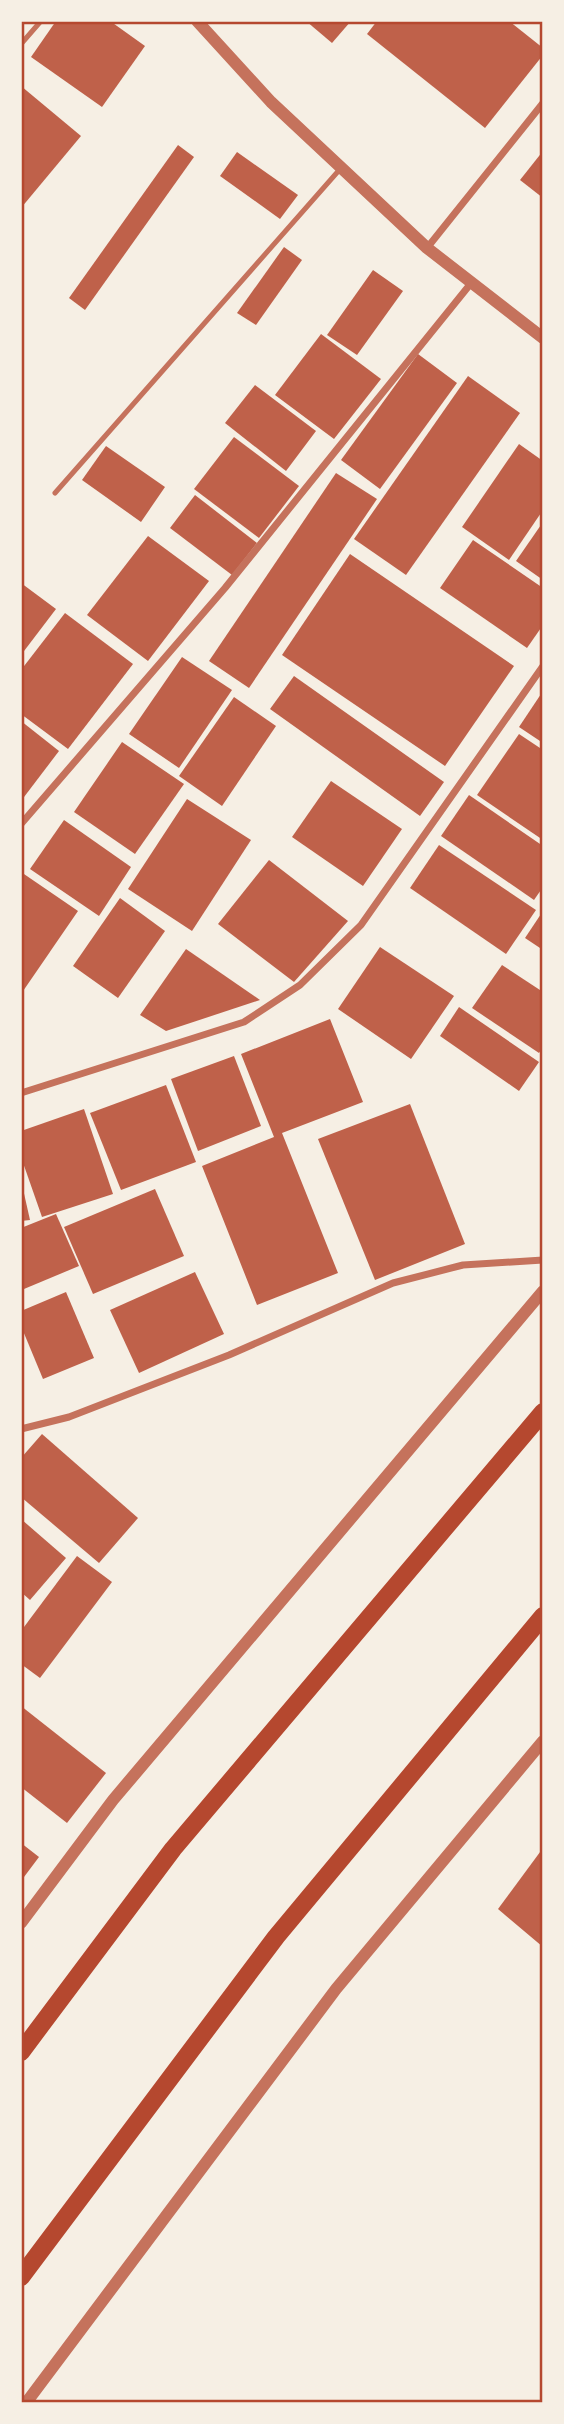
<svg xmlns="http://www.w3.org/2000/svg" width="564" height="2424" viewBox="0 0 564 2424" font-family="Arial,sans-serif">
<style>
.building{fill:#bf614a}
.lines{fill:none;stroke-linecap:round;stroke-linejoin:round}
.service{stroke:#c5725c;stroke-width:5}
.minor{stroke:#c5725c;stroke-width:7}
.tertiary{stroke:#c5725c;stroke-width:12}
.primary{stroke:#b5482f;stroke-width:18}
.neatline{fill:none;stroke:#b5482f;stroke-width:2.5}
</style>
<rect width="100%" height="100%" fill="#f6efe4"/>
<g class="building">
<polygon points="56,21 110,21 145,46 102,107 31,57"/>
<polygon points="306,21 351,21 332,43"/>
<polygon points="377,21 509,21 543,48 543,55 485,128 367,34"/>
<polygon points="21,86 81,136 21,208"/>
<polygon points="178,145 194,157 85,310 69,298"/>
<polygon points="543,151 543,198 520,180"/>
<polygon points="237,152 298,195 280,219 220,176"/>
<polygon points="284,247 302,260 256,325 237,313"/>
<polygon points="373,270 403,291 357,355 327,335"/>
<polygon points="321,334 381,379 334,439 275,395"/>
<polygon points="418,354 457,383 380,489 341,460"/>
<polygon points="468,376 520,413 406,575 354,539"/>
<polygon points="255,385 316,431 286,471 225,423"/>
<polygon points="234,437 299,486 259,538 194,489"/>
<polygon points="519,444 543,461 543,510 509,560 462,527"/>
<polygon points="106,446 165,487 141,522 82,480"/>
<polygon points="336,473 377,499 249,688 209,661"/>
<polygon points="195,495 257,543 232,575 170,528"/>
<polygon points="543,522 543,580 516,561"/>
<polygon points="148,536 209,581 148,661 87,615"/>
<polygon points="473,540 543,588 543,625 527,648 440,588"/>
<polygon points="350,554 514,666 445,766 282,655"/>
<polygon points="21,583 56,609 21,655"/>
<polygon points="65,613 133,664 68,749 21,714 21,670"/>
<polygon points="182,657 232,690 179,768 129,734"/>
<polygon points="294,676 444,782 420,816 270,709"/>
<polygon points="543,691 543,743 519,727"/>
<polygon points="234,697 276,726 222,806 179,776"/>
<polygon points="21,721 59,751 21,801"/>
<polygon points="519,734 543,750 543,840 477,795"/>
<polygon points="122,742 184,784 135,854 74,812"/>
<polygon points="331,781 402,829 363,886 292,837"/>
<polygon points="469,795 543,846 543,887 534,900 441,836"/>
<polygon points="187,799 251,840 192,931 128,889"/>
<polygon points="64,820 131,867 99,916 30,869"/>
<polygon points="439,845 536,910 506,954 410,888"/>
<polygon points="269,860 348,921 294,982 218,924"/>
<polygon points="21,872 78,911 21,994"/>
<polygon points="120,898 165,931 118,998 73,966"/>
<polygon points="543,911 543,950 525,938"/>
<polygon points="380,947 454,996 411,1059 338,1009"/>
<polygon points="186,949 260,1000 166,1031 140,1015"/>
<polygon points="502,965 543,992 543,1047 539,1053 472,1008"/>
<polygon points="459,1007 539,1062 519,1091 440,1036"/>
<polygon points="330,1019 363,1102 282,1133 338,1273 257,1305 202,1166 274,1137 241,1054"/>
<polygon points="234,1056 261,1126 198,1151 171,1079"/>
<polygon points="166,1085 196,1162 121,1190 90,1113"/>
<polygon points="410,1104 465,1244 375,1280 318,1139"/>
<polygon points="84,1109 113,1194 42,1217 21,1157 21,1131"/>
<polygon points="21,1180 30,1220 21,1221"/>
<polygon points="155,1189 184,1256 93,1294 64,1227"/>
<polygon points="56,1214 79,1266 24,1289 21,1281 21,1228"/>
<polygon points="195,1272 224,1334 139,1373 110,1310"/>
<polygon points="66,1292 94,1358 43,1379 21,1326 21,1311"/>
<polygon points="42,1434 138,1518 99,1563 21,1497 21,1458"/>
<polygon points="21,1519 66,1558 30,1600 21,1592"/>
<polygon points="77,1556 112,1582 40,1678 21,1664 21,1631"/>
<polygon points="21,1706 106,1773 67,1823 21,1787"/>
<polygon points="21,1843 39,1857 21,1881"/>
<polygon points="543,1848 543,1947 498,1909"/>
</g>
<g class="lines">
<g class="service">
<polyline points="21,44 41,21"/>
<polyline points="55,493 341,168"/>
</g>
<g class="minor">
<polyline points="427,248 543,103"/>
<polyline points="21,824 225,588 472,282"/>
<polyline points="21,1093 244,1022 300,985 361,925 543,666"/>
<polyline points="21,1429 69,1417 229,1355 393,1283 463,1265 543,1260"/>
</g>
<g class="tertiary">
<polyline points="197,21 271,102 427,248 543,338"/>
<polyline points="21,1923 113,1800 543,1291"/>
<polyline points="26,2403 336,1989 543,1741"/>
</g>
<g class="primary">
<polyline points="21,2052 173,1849 543,1412"/>
<polyline points="21,2277 276,1937 543,1616"/>
</g>
</g>
<rect width="564" height="2424" fill="none" stroke="#f6efe4" stroke-width="46"/>
<rect x="23" y="23" width="518" height="2378" class="neatline"/>
</svg>
